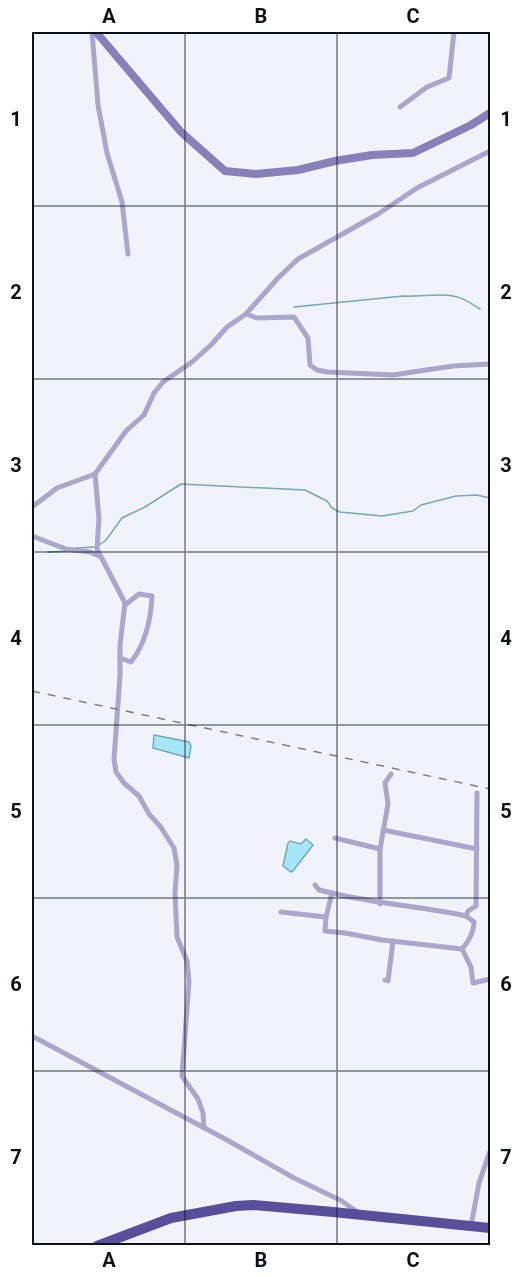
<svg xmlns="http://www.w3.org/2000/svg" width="522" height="1277" viewBox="0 0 522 1277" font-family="Roboto,sans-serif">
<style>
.water{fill:#a4e8f8;stroke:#76a8b6;stroke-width:1.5}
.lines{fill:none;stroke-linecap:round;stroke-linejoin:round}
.stream{stroke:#76a8b6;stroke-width:1.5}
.street{stroke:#a9a7cc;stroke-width:5}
.secondary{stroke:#8681b8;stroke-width:8}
.highway{stroke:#594e9a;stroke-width:10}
.rail{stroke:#7a7e87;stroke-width:1.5;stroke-dasharray:8 8;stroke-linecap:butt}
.grid{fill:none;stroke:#0b111b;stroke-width:1.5;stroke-opacity:0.55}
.neatline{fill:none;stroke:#0b111b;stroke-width:2}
.grid-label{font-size:20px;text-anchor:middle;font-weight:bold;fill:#0b111b}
</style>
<rect width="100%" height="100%" fill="#f0f3fa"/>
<g class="water">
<polygon points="154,735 189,742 191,746 189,758 153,748"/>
<polygon points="306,839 313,845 293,871 291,872 283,866 288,843 290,841 301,844"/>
</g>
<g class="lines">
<g class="stream">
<path d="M294,307l109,-11c17,1 35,-3 50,0 10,1 19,8 27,13"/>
<polyline points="99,545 106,540 122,518 145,507 181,484 305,490 327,501 332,508 340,512 382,516 413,511 421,505 456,496 477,495 490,498"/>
<polyline points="76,548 95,547"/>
<polyline points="48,552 69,551"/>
</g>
<g class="street">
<polyline points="92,32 98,105 107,153 122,202 128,254"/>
<polyline points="400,107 427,87 449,78 454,32"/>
<polyline points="246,314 257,318 294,317 308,338 310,365 317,370 327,372 393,375 453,366 490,364"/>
<polyline points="32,507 57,488 95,474"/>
<polyline points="32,536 66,549 90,552 101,557"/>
<path d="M120,658l11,4c14,-18 20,-43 21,-66l-13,-2 -14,11"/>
<path d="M477,793l-1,113 -8,5 -2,5 8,6c0,10 -5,19 -12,27l9,18 2,16 17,-4"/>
<polyline points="383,830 477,849"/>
<polyline points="335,838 380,849"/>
<polyline points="315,885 319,890 332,893"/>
<polyline points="380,904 380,849 388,804 385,783 391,774"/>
<path d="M281,912l45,5 6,-24c44,11 89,13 134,23"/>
<polyline points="326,917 325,931 345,933 382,940 462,949"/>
<polyline points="385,980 388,981 393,941"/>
<polyline points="32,1036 227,1140 294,1178 340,1200 359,1213"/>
<polyline points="204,1128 203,1113 198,1099 182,1076 189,982 187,961 177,937 175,893 177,865 174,848 160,826 149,814 139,796 124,783 116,772 114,759 120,676 120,645 125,603 97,549 99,519 95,474 126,431 144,415 154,393 163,382 192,362 211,345 227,327 246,314 278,278 298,259 378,214 417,188 490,151"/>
<polyline points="471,1226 479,1183 490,1151"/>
</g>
<polyline class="secondary" points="96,32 181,132 225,171 256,174 298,170 335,161 372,155 413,153 471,125 490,113"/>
<polyline class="highway" points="97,1246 171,1218 236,1206 253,1205 333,1212 490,1228"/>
<polyline class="rail" points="32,691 490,789"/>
</g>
<path class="grid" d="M185,32v1214M337,32v1214M32,206h458M32,379h458M32,552h458M32,725h458M32,898h458M32,1071h458"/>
<rect width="522" height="1277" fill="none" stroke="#ffffff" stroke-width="66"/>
<rect x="33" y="33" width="456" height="1211" class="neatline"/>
<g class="grid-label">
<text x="109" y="23">A</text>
<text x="261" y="23">B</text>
<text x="413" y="23">C</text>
<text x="16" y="126">1</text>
<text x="506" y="126">1</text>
<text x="16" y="299">2</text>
<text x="506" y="299">2</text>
<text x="16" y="472">3</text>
<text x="506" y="472">3</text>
<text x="16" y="645">4</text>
<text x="506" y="645">4</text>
<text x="16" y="818">5</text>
<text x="506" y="818">5</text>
<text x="16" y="991">6</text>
<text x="506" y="991">6</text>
<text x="16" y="1164">7</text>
<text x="506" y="1164">7</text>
<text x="109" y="1267">A</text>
<text x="261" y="1267">B</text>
<text x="413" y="1267">C</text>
</g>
</svg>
